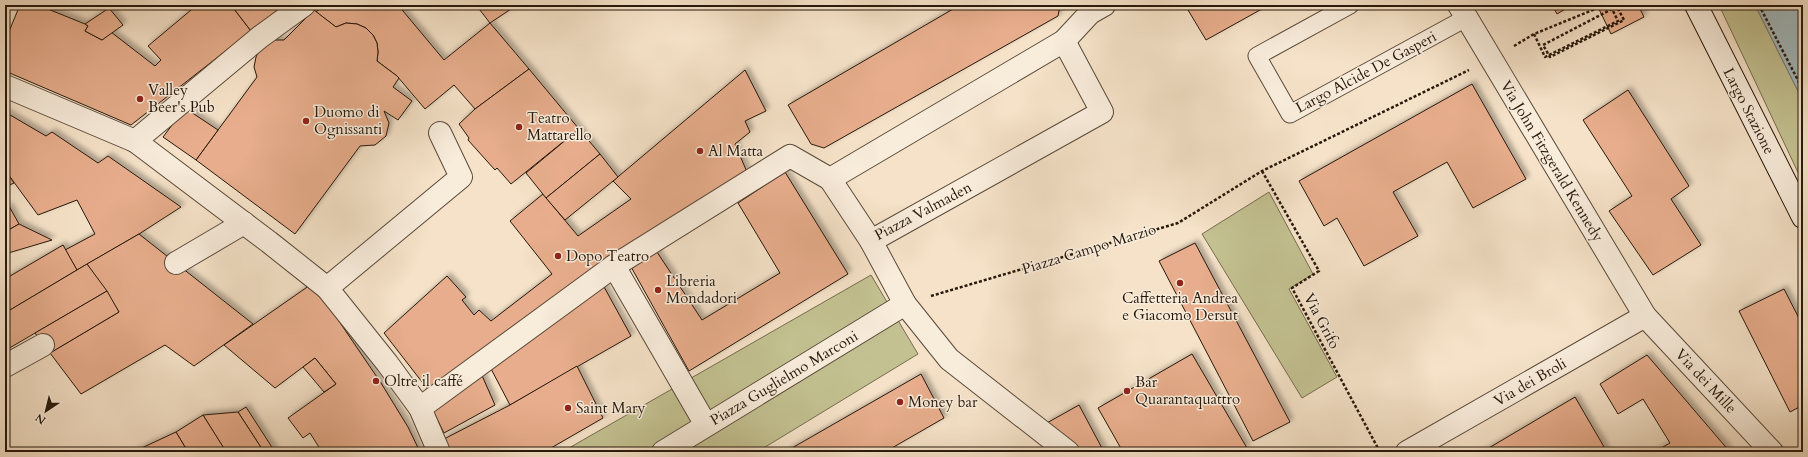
<svg xmlns="http://www.w3.org/2000/svg" width="1808" height="457" viewBox="0 0 1808 457" font-family="Cardo,serif">
<style>
.green{fill:#c3c191;stroke:#756c4e}
.water{fill:#a2bbc1;stroke:#717a78}
.building{fill:#e7ad8c;stroke:#27180b;filter:url(#shadow)}
.lines{fill:none;stroke-linecap:round;stroke-linejoin:round}
.lane-casing{stroke:#5a4a3a;stroke-width:19}
.street-casing{stroke:#5a4a3a;stroke-width:24}
.secondary-casing{stroke:#27180b;stroke-width:24}
.path{stroke:#27180b;stroke-width:2.5;stroke-dasharray:3 2;stroke-linecap:butt}
.lane{stroke:#f8ecdb;stroke-width:17}
.street{stroke:#f8ecdb;stroke-width:22}
.secondary{stroke:#f8ecdb;stroke-width:22}
.poi-dot{fill:#8f2418;stroke:#f8ecdb;stroke-width:1.5}
.labels{text-anchor:middle;dominant-baseline:central;stroke-width:3;stroke-linejoin:round;paint-order:stroke}
.street-label{font-size:15px;fill:#27180b;stroke:#f8ecdb}
.poi-label{font-size:15px;fill:#27180b;stroke:#f8ecdb;text-anchor:start}
</style>
<defs>
<filter id="shadow"><feDropShadow dx="3.5" dy="-3.5" stdDeviation="2" flood-color="#0004"/></filter>
</defs>
<rect width="100%" height="100%" fill="#f5e2c8"/>
<filter id="stains"><feTurbulence type="fractalNoise" baseFrequency=".005" numOctaves="4"/><feColorMatrix values="0 0 0 0 .2 0 0 0 0 .09 0 0 0 0 .02 0 0 0 .5 -.17"/></filter>
<radialGradient id="worn" r=".72"><stop offset=".6" stop-color="#630" stop-opacity="0"/><stop offset="1" stop-color="#630" stop-opacity=".3"/></radialGradient>
<g class="green">
<polygon points="1719,5 1755,5 1803,101 1803,183"/>
<polygon points="1269,192 1313,274 1289,289 1337,377 1302,398 1202,234"/>
<polygon points="871,275 918,354 757,452 562,452"/>
</g>
<polygon class="water" points="1755,5 1803,5 1803,101"/>
<g class="building">
<polygon points="20,5 38,5 85,24 88,26 85,31 102,40 111,32 155,66 161,60 148,46 197,5 231,5 251,31 131,125 5,71 5,41"/>
<polygon points="231,5 273,5 278,11 251,31"/>
<polygon points="273,5 286,5 278,11"/>
<polygon points="324,5 398,5 444,60 490,23 529,69 475,109 454,85 425,109 397,76 377,61 378,52 377,43 373,35 366,28 357,24 346,23 336,27 316,12"/>
<polygon points="476,5 517,5 490,23"/>
<polygon points="960,5 1060,5 1058,16 824,148 811,144 788,105"/>
<polygon points="1185,5 1269,5 1206,40"/>
<polygon points="1552,5 1572,5 1557,14"/>
<polygon points="1597,5 1638,5 1644,17 1611,34"/>
<polygon points="109,8 123,25 102,40 85,31 88,26 85,24"/>
<polygon points="314,10 336,27 346,23 357,24 366,28 373,35 377,43 378,52 377,61 397,76 399,78 393,87 412,101 398,120 384,111 389,123 386,136 375,145 360,146 295,234 196,160 257,77 254,67 256,57 260,48 267,43 276,40 284,40"/>
<polygon points="529,69 579,129 511,184 497,168 495,170 468,140 469,138 459,124 475,109"/>
<polygon points="745,70 766,111 745,121 750,132 735,144 747,172 591,269 429,391 384,333 447,276 466,297 462,300 474,315 479,310 491,321 552,274 510,221 543,194 578,236 631,199 613,181"/>
<polygon points="1472,84 1526,179 1473,208 1447,162 1393,192 1418,236 1364,266 1337,218 1324,226 1299,181"/>
<polygon points="1628,90 1689,186 1671,199 1701,245 1653,275 1609,211 1632,196 1583,120"/>
<polygon points="185,108 218,130 196,160 163,137"/>
<polygon points="5,112 46,136 52,132 98,163 108,156 181,207 139,234 77,270 65,250 95,234 77,200 38,215 5,170"/>
<polygon points="579,129 600,154 546,198 526,173"/>
<polygon points="600,154 618,177 565,220 546,198"/>
<polygon points="5,170 14,183 5,187"/>
<polygon points="785,172 848,274 689,371 630,265 655,249 702,320 780,273 738,203"/>
<polygon points="9,206 19,224 5,232 5,209"/>
<polygon points="19,224 52,240 5,254 5,232"/>
<polygon points="139,234 253,324 194,366 165,345 81,394 50,353 119,312 87,264"/>
<polygon points="1195,243 1290,422 1253,441 1159,261"/>
<polygon points="63,245 77,270 10,310 5,299 5,279"/>
<polygon points="87,264 107,291 6,350 5,313"/>
<polygon points="313,283 381,383 408,427 420,452 322,452 310,433 303,438 288,418 336,384 315,358 275,388 224,345"/>
<polygon points="603,285 631,336 510,405 489,365"/>
<polygon points="1784,289 1803,326 1803,405 1790,412 1739,311"/>
<polygon points="107,291 119,312 50,353 35,333"/>
<polygon points="5,299 10,310 5,313"/>
<polygon points="1192,354 1247,448 1239,452 1123,452 1098,408"/>
<polygon points="1647,355 1730,452 1654,452 1670,443 1643,399 1618,414 1600,384"/>
<polygon points="315,358 336,384 324,392 303,367"/>
<polygon points="577,366 603,418 544,452 451,452 444,439 510,405"/>
<polygon points="480,371 495,405 444,433 430,405"/>
<polygon points="921,374 944,418 885,452 785,452"/>
<polygon points="1575,397 1607,452 1482,452"/>
<polygon points="1079,405 1104,452 1084,452 1045,424"/>
<polygon points="246,407 275,452 264,452 238,412"/>
<polygon points="238,412 264,452 226,452 203,415"/>
<polygon points="203,415 225,450 221,452 188,452 176,432"/>
<polygon points="176,432 188,452 133,452"/>
</g>
<g class="lines">
<defs>
<polyline id="lane" points="1350,5 1257,56 1290,114 1466,18"/>
<g id="street">
<polyline points="1459,5 1645,316 1772,452"/>
<polyline points="5,86 135,141 269,242 327,288 387,363 420,408 439,452"/>
<polyline points="135,141 260,37 304,5"/>
<polyline points="871,241 1102,112 1064,41"/>
<polyline points="176,263 244,223"/>
<polyline points="614,266 706,425"/>
<polyline points="327,288 461,177 440,133"/>
<polyline points="5,366 43,345"/>
<polyline points="420,408 614,266 790,156 830,179"/>
<polyline points="663,452 905,304"/>
<polyline points="1068,452 949,359 905,304 871,241 830,179 1064,41 1090,13 1104,5"/>
<polyline points="1407,452 1645,316"/>
</g>
<polyline id="secondary" points="1696,5 1803,217"/>
</defs>
<use href="#lane" class="lane-casing"/>
<use href="#street" class="street-casing"/>
<use href="#secondary" class="secondary-casing"/>
<g class="path">
<polyline points="1609,5 1612,9"/>
<polyline points="1759,5 1803,90"/>
<polyline points="1618,9 1625,5"/>
<polyline points="1534,34 1545,57 1618,21 1612,9 1543,45 1550,57 1624,20 1616,5"/>
<polyline points="1514,46 1534,34 1605,5"/>
<polyline points="1262,171 1319,271 1292,288 1380,452"/>
<polyline points="931,296 1178,223 1262,171 1469,70"/>
</g>
<use href="#lane" class="lane"/>
<use href="#street" class="street"/>
<use href="#secondary" class="secondary"/>
</g>
<g class="poi-dot">
<circle cx="140" cy="99" r="4"/>
<circle cx="306" cy="121" r="4"/>
<circle cx="519" cy="127" r="4"/>
<circle cx="700" cy="151" r="4"/>
<circle cx="558" cy="256" r="4"/>
<circle cx="1180" cy="283" r="4"/>
<circle cx="658" cy="290" r="4"/>
<circle cx="376" cy="381" r="4"/>
<circle cx="1127" cy="391" r="4"/>
<circle cx="900" cy="402" r="4"/>
<circle cx="568" cy="408" r="4"/>
</g>
<g class="labels">
<g class="street-label">
<text transform="translate(1366 72) rotate(-28)">Largo Alcide De Gasperi</text>
<text transform="translate(1749 111) rotate(63)">Largo Stazione</text>
<text transform="translate(1552 161) rotate(59)">Via John Fitzgerald Kennedy</text>
<text transform="translate(923 211) rotate(-28)">Piazza Valmaden</text>
<text transform="translate(1089 249) rotate(-17)">Piazza Campo Marzio</text>
<text transform="translate(1322 321) rotate(62)">Via Grifo</text>
<text transform="translate(784 378) rotate(-31)">Piazza Guglielmo Marconi</text>
<text transform="translate(1706 381) rotate(47)">Via dei Mille</text>
<text transform="translate(1530 382) rotate(-30)">Via dei Broli</text>
</g>
<g class="poi-label">
<text x="148" y="90">Valley<tspan x="148" dy="17">Beer's Pub</tspan></text>
<text x="314" y="112">Duomo di<tspan x="314" dy="17">Ognissanti</tspan></text>
<text x="527" y="118">Teatro<tspan x="527" dy="17">Mattarello</tspan></text>
<text x="708" y="151">Al Matta</text>
<text x="566" y="256">Dopo Teatro</text>
<text x="666" y="281">Libreria<tspan x="666" dy="17">Mondadori</tspan></text>
<text x="1180" y="298" text-anchor="middle">Caffetteria Andrea<tspan x="1180" dy="17">e Giacomo Dersut</tspan></text>
<text x="384" y="381">Oltre il caffé</text>
<text x="1135" y="382">Bar<tspan x="1135" dy="17">Quarantaquattro</tspan></text>
<text x="908" y="402">Money bar</text>
<text x="576" y="408">Saint Mary</text>
</g>
</g>
<rect width="1808" height="457" fill="none" stroke="#f5e2c8" stroke-width="20"/>
<rect x="6" y="6" width="1796" height="445" fill="none" stroke="#27180b" stroke-width="2"/>
<rect x="10" y="10" width="1788" height="437" fill="none" stroke="#27180b"/>
<g transform="translate(46 411) rotate(215)" stroke="#f8ecdb" stroke-width="3" paint-order="stroke">
<path d="M0-3L7 15L0 10L-7 15Z" fill="#27180b"/>
<text y="-6" font-size="11" font-weight="bold" text-anchor="middle" fill="#27180b">N</text>
</g>
<rect width="100%" height="100%" filter="url(#stains)"/>
<rect width="100%" height="100%" fill="url(#worn)"/>
</svg>
